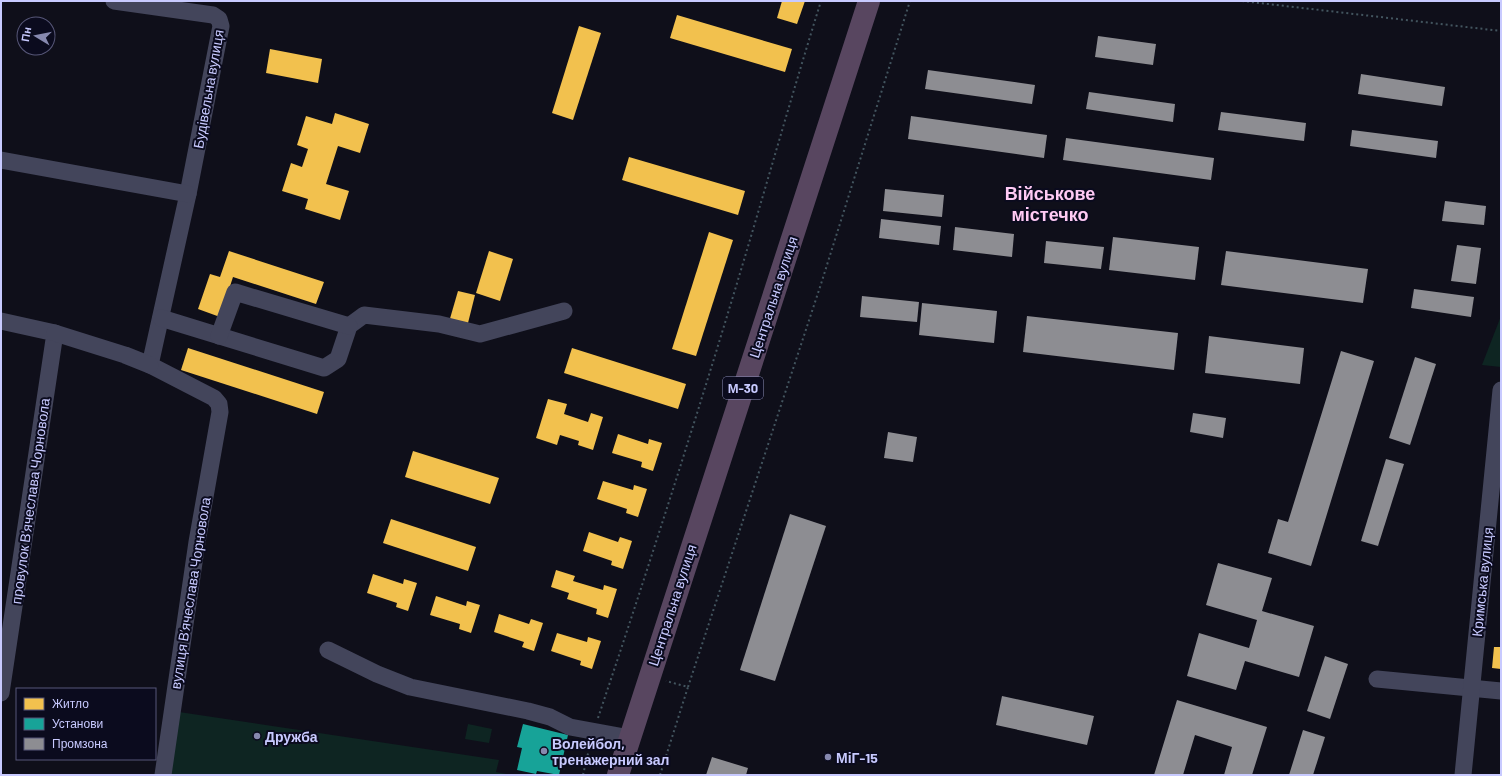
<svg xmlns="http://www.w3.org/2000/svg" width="1502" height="776" viewBox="0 0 1502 776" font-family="Barlow,sans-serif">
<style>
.green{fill:#0e2522}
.homes{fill:#f2c14e}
.public{fill:#17a398}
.industry{fill:#8d8d92}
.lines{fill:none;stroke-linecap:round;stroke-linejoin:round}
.path{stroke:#43555f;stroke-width:2;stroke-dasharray:2 3;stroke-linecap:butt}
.minor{stroke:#43455b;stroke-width:17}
.highway{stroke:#584660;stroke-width:22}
.poi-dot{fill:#8789af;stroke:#0b0b1e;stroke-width:1.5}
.labels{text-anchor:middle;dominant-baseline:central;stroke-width:4;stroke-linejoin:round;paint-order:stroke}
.shield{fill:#0b0b1e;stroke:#8f91bc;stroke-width:1}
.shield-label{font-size:13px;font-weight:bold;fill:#c8caff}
.street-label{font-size:14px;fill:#c8caff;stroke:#0b0b1e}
.poi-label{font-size:14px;font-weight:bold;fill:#c8caff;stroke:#0b0b1e;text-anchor:start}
.district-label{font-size:18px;font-weight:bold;fill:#ffcaf4;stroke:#0b0b1e}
</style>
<rect width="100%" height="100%" fill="#0f0f1a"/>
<g class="green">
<polygon points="1501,316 1501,367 1482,365"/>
<polygon points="179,712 499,760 496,772 512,775 171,775"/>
<polygon points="468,724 492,729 489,743 465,739"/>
</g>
<g class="homes">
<polygon points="782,1 805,1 797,24 777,18"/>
<polygon points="677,15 792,49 785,72 670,38"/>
<polygon points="579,26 601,33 573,120 552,113"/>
<polygon points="270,49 322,59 318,83 266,73"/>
<polygon points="335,113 369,124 360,153 338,146 326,184 349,191 340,220 305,209 308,199 282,191 291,163 302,167 308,149 297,145 306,116 332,124"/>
<polygon points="629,157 745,191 738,215 622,180"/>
<polygon points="709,232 733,240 696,356 672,349"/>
<polygon points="229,251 324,282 316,304 233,277 220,317 198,309 210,274 220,277"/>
<polygon points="489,251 513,259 500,301 476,293"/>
<polygon points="458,291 475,295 467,327 449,322"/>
<polygon points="188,348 324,392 317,414 181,370"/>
<polygon points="572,348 686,384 678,409 564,373"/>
<polygon points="548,399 567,404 564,414 588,422 591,413 603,417 593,450 578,445 579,441 560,435 557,445 536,438"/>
<polygon points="618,434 648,444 649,439 662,443 653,471 641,467 642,462 612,453"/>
<polygon points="413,451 499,478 490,504 405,477"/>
<polygon points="603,481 633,490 634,485 647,489 638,517 626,513 627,509 597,499"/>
<polygon points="391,519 476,547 468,571 383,543"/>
<polygon points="589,532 618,542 620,537 632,541 623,569 611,565 612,561 583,551"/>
<polygon points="556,570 575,576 573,581 603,590 604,585 617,589 608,618 596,614 597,609 567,599 569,593 551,587"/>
<polygon points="373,574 403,584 404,579 417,583 408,611 396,607 397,603 367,593"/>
<polygon points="436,596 466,606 467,601 480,605 471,633 459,629 460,624 430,615"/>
<polygon points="499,614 529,624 531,619 543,623 534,651 522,647 524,642 494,632"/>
<polygon points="557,633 587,642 588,637 601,641 592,669 580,665 581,661 551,651"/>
<polygon points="1494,647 1501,647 1501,669 1492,668"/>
</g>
<polygon class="public" points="523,724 568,735 559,775 537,771 536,774 517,770 522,748 517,747"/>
<g class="industry">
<polygon points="1098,36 1156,44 1153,65 1095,57"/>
<polygon points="928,70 1035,85 1032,104 925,89"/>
<polygon points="1361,74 1445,87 1442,106 1358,94"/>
<polygon points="1089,92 1175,104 1173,122 1086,109"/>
<polygon points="1221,112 1306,123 1304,141 1218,130"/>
<polygon points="911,116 1047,135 1044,158 908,139"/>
<polygon points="1352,130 1438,141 1436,158 1350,146"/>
<polygon points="1066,138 1214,158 1211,180 1063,160"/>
<polygon points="885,189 944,195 942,217 883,211"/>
<polygon points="1445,201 1486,206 1484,225 1442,221"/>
<polygon points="881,219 941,226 939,245 879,238"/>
<polygon points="955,227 1014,234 1012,257 953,250"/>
<polygon points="1113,237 1199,247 1195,280 1109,270"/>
<polygon points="1046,241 1104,247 1101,269 1044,263"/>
<polygon points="1457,245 1481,248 1476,284 1451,281"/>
<polygon points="1226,251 1368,269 1363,303 1221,285"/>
<polygon points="1414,289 1474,297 1471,317 1411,308"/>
<polygon points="862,296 919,302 917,322 860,317"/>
<polygon points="922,303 997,311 994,343 919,335"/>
<polygon points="1027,316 1178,333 1174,370 1023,352"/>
<polygon points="1209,336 1304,348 1300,384 1205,373"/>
<polygon points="1341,351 1374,361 1311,566 1268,553 1278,519 1288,522"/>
<polygon points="1415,357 1436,364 1410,445 1389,438"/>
<polygon points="1193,413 1226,418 1223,438 1190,432"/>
<polygon points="888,432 917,437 913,462 884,458"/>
<polygon points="1386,459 1404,464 1378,546 1361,541"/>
<polygon points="790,514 826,526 775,681 740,670"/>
<polygon points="1218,563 1272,578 1262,611 1314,626 1299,677 1245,661 1236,690 1187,676 1199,633 1249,648 1257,620 1206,605"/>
<polygon points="1325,656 1348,664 1330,719 1307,711"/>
<polygon points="1002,696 1094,716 1087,745 996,725"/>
<polygon points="1177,700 1267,727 1252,775 1224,775 1232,747 1195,735 1183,775 1154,775"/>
<polygon points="1303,730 1325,737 1313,775 1289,775"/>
<polygon points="712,757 748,768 746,775 706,775"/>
</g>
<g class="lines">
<g class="path">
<polyline points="1242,1 1501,31"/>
<polyline points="688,687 821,284 910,1"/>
<path d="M598,718c54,-161 106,-323 154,-485 23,-78 45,-155 69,-232"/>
<polyline points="583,775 590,745"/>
<polyline points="660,775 688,687 666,681"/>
</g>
<g class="minor">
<polyline points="114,1 213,15 219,19 221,26 188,194 150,365 214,398 219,404 220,412 197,542 163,775"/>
<polyline points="1,160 188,194"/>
<polyline points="161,318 324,368 338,359 349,326 364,315 439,324 480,334 564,311"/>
<polyline points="1,321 55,333 1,693"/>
<polyline points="55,333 125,355 150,365"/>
<polyline points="219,336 235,292 349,326"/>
<polyline points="328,650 377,674 410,687 528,711 550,717 570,727 630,738"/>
<polyline points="1377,679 1501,691"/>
<polyline points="1463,775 1501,390"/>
</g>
<polyline class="highway" points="618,775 869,1"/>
</g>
<g class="poi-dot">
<circle cx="257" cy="736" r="4"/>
<circle cx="544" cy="751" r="4"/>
<circle cx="828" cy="757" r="4"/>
</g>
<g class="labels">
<rect class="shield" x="723" y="377" width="40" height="22" rx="3"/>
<g class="shield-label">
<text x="743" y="388">М-30</text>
</g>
<g class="street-label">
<text transform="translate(208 89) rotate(-80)">Будівельна вулиця</text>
<text transform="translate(773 297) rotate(-72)">Центральна вулиця</text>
<text transform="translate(30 501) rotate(-82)">провулок В'ячеслава Чорновола</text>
<text transform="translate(1482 582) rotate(-84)">Кримська вулиця</text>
<text transform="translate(190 593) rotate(-81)">вулиця Вʼячеслава Чорновола</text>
<text transform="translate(672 605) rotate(-72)">Центральна вулиця</text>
</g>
<g class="poi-label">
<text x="265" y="736">Дружба</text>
<text x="552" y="743">Волейбол,<tspan x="552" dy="16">тренажерний зал</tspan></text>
<text x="836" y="757">МіГ-15</text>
</g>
<g class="district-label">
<text x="1050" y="193">Військове<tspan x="1050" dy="21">містечко</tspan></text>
</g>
</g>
<rect width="1502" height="776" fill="none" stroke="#c8caff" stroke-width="4"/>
<rect x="16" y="688" width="140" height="72" fill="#0b0b1e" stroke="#575778"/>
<rect x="24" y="698" width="20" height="12" fill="#f2c14e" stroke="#575778"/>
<text x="52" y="708" font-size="12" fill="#c8caff">Житло</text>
<rect x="24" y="718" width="20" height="12" fill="#17a398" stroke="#575778"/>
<text x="52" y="728" font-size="12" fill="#c8caff">Установи</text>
<rect x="24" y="738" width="20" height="12" fill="#8d8d92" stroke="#575778"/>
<text x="52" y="748" font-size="12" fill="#c8caff">Промзона</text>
<g transform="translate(36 36) rotate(280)"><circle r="19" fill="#0b0b1e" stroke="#575778"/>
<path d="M0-3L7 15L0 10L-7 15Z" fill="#8789af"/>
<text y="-6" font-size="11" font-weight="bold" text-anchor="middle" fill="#c8caff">Пн</text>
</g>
</svg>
